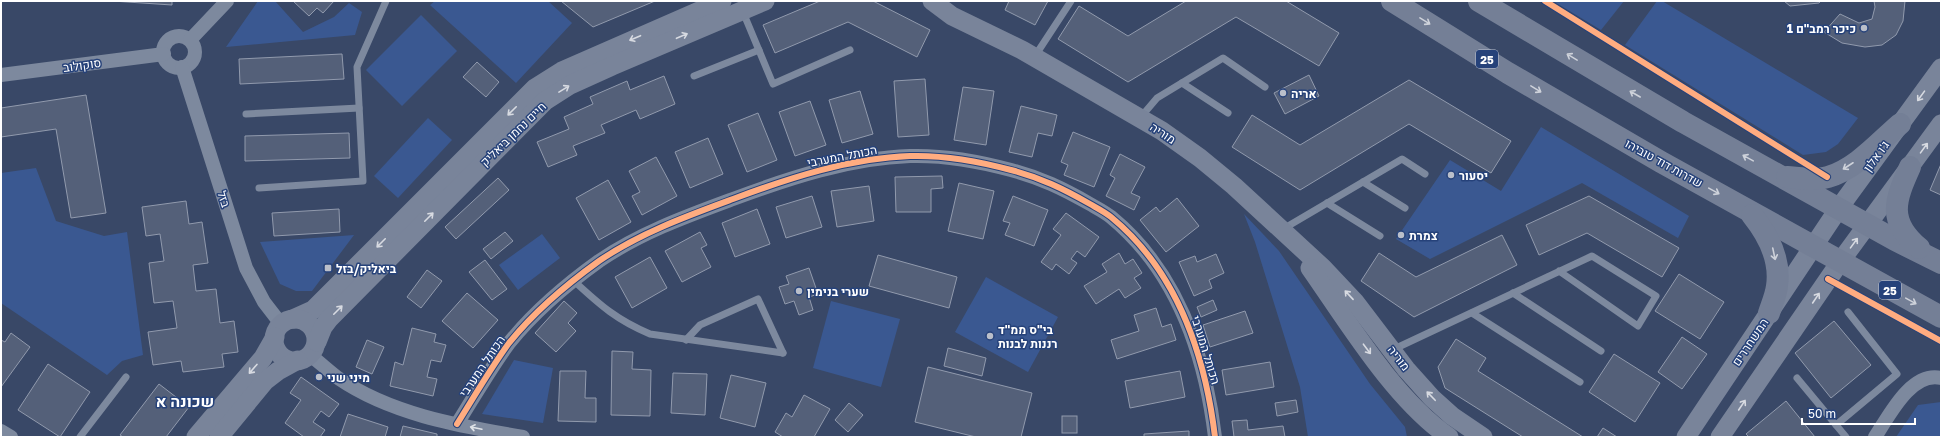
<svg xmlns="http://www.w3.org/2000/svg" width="1942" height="438" viewBox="0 0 1942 438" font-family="'Golos Text',Heebo,sans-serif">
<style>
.green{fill:#3a5891}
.building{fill:#546079;stroke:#919aad}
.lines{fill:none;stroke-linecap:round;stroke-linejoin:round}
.lane{stroke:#7d899e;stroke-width:7}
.street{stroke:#7d899e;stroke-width:14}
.secondary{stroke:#79849a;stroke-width:19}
.highway{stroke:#747f96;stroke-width:22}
.cycleway-casing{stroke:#26427a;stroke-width:8}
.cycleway{stroke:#ffac80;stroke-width:6}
.oneway{stroke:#ced2da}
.oneway2{stroke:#d7dae1}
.oneway3{stroke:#dee2e7}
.poi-dot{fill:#babfca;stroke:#26427a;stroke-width:1.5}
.labels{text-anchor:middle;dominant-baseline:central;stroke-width:3;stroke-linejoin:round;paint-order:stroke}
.shield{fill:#26427a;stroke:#bec6d7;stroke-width:1}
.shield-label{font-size:11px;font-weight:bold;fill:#fff}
.poi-label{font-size:12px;font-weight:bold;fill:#fff;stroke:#26427a;text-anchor:start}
.street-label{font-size:12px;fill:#fff;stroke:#26427a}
.district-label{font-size:16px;font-weight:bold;fill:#fff;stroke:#26427a}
</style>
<rect width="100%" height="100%" fill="#394867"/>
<g class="green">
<polygon points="258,1 275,1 303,32 334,17 349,3 362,12 355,35 226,47"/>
<polygon points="435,1 548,1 572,23 516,83 430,5"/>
<polygon points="1553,1 1624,1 1601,30"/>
<polygon points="1657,1 1662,1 1858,118 1838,144 1826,152 1803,155 1625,45"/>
<polygon points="421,15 457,51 402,106 366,70"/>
<polygon points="428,118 452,140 398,198 374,176"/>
<polygon points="1541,127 1689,216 1678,238 1582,183 1430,259 1396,239 1450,160 1501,191"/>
<polygon points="36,168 56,221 104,236 127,232 143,355 122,361 107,375 1,303 1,173"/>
<polygon points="1244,214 1279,251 1370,384 1405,427 1407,437 1308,437 1300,387 1255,242"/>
<polygon points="542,234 560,258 518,290 499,265"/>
<polygon points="354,235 312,291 296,291 280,284 260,242"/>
<polygon points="986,277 1058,317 1028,372 955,332"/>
<polygon points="831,301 900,319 881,387 813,368"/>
<polygon points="514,360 553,368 543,423 482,414"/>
<polygon points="1941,402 1941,437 1896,437 1918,405"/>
</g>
<g class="building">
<polygon points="112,1 172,1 172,5"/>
<polygon points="293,1 334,1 323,13 317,8 309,16"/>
<polygon points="561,1 655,1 593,27"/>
<polygon points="820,1 873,1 930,30 917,57 848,22 775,53 763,25"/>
<polygon points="1009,1 1048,1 1035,25 1005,10"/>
<polygon points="1186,1 1286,1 1339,33 1319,66 1236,17 1128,82 1058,39 1079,6 1128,36"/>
<polygon points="1784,1 1821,1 1819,3 1790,6"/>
<polygon points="1874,1 1905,1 1903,21 1896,35 1882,45 1865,47 1842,43 1824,32 1840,14 1859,23 1872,19 1875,7"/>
<polygon points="342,54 344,79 240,84 239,59"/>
<polygon points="477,62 499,82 486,97 463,77"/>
<polygon points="1309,75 1319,96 1285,114 1274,93"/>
<polygon points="664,76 675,104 640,119 636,110 601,125 605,133 573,146 577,155 548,167 537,142 569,129 564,117 593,104 590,97 627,81 630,90"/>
<polygon points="925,79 929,135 898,137 894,81"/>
<polygon points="1409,80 1511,141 1491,173 1409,124 1300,190 1232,147 1252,115 1300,145"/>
<polygon points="963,87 994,91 986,145 954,140"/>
<polygon points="860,91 873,134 842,143 829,100"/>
<polygon points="86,95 106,213 71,218 56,129 1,137 1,108"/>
<polygon points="810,101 826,145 795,156 779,112"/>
<polygon points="1021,106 1057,115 1052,136 1038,133 1032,157 1009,152"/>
<polygon points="758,113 777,160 747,172 728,125"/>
<polygon points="1073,132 1110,147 1094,187 1064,175 1068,165 1061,162"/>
<polygon points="349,133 350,158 245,161 245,136"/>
<polygon points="708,138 723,174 690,188 675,152"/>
<polygon points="1120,154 1145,167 1131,193 1140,197 1134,210 1106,196 1115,178 1110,175"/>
<polygon points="656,157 677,196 642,215 632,196 640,192 629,171"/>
<polygon points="1941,164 1941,195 1930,190"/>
<polygon points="942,176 943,188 931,189 931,212 896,212 895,177"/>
<polygon points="498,178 509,190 456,239 445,227"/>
<polygon points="608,180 631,222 599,240 576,198"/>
<polygon points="959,183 994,191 983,239 948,231"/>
<polygon points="869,186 874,221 837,227 831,191"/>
<polygon points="812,196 822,227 786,238 776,207"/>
<polygon points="1013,196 1048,210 1034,246 1005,235 1010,223 1003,221"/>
<polygon points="1589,196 1679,248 1662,277 1587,233 1539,255 1526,225"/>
<polygon points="1177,198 1199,226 1166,252 1140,220 1156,207 1160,212"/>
<polygon points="186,201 189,224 202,222 208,263 193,265 196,291 216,289 220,323 234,321 238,352 222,354 224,367 183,372 181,361 153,365 148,332 177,328 173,301 154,303 149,263 164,261 160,234 146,236 142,207"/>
<polygon points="339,209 340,232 274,236 272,213"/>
<polygon points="757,209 770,244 735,257 722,223"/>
<polygon points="1066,213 1099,237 1085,257 1077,251 1071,259 1077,263 1069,274 1056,264 1052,270 1041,262 1061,235 1053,229"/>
<polygon points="505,232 513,241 491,259 483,249"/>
<polygon points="700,232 707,245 701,248 711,267 682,282 665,251"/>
<polygon points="1502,235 1517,265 1414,317 1361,281 1379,253 1416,277"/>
<polygon points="1119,253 1125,264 1133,259 1142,273 1134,278 1141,288 1125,298 1119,289 1096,304 1084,286 1107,272 1102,264"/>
<polygon points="1216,254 1224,273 1209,280 1212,288 1194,296 1179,262 1195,256 1197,262"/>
<polygon points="878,255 957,277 949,308 869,286"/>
<polygon points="650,257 667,288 632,308 615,277"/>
<polygon points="485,260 507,289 492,300 469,272"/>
<polygon points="809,268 818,294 809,297 813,310 799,315 794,301 785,304 779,287 789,284 786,276"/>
<polygon points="427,270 442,281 421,308 407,297"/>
<polygon points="1679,274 1724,302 1700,339 1655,311"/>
<polygon points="467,293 498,320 473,348 442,321"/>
<polygon points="1213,300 1217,310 1201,317 1197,307"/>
<polygon points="564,301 577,313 568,323 576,331 556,352 535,333"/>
<polygon points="1156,308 1162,327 1171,324 1176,340 1117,359 1111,340 1139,331 1134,315"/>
<polygon points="1245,311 1253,333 1210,347 1203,325"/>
<polygon points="1834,321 1871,365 1831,398 1795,353"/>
<polygon points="412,328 436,334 434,342 446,345 441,362 431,360 427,377 437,379 433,396 390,386 395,362 403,365"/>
<polygon points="11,333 30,347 1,387 1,340 5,342"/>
<polygon points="1682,337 1707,354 1682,389 1658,372"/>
<polygon points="1456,339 1486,358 1478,371 1583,437 1523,437 1445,388 1438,367"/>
<polygon points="367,340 384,347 372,374 356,367"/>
<polygon points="948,348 986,358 982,376 944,366"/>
<polygon points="612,351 633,352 632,369 651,370 650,416 611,415"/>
<polygon points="1614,354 1660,383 1635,422 1589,392"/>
<polygon points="1270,362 1274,387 1226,395 1222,370"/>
<polygon points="48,364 90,392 60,437 18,410"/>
<polygon points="928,367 1032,393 1021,437 976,437 915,422"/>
<polygon points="560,371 586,371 585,398 596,398 596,422 558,421"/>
<polygon points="1180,371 1185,397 1130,408 1125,381"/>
<polygon points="673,373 707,374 705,415 671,413"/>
<polygon points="731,375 766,383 755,427 720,418"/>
<polygon points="301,377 339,404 329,417 321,411 313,422 325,430 320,437 304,437 285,423 301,400 290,393"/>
<polygon points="159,384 189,407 166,437 123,437 120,435"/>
<polygon points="804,395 830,409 814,437 783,437 775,432 786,413 792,417"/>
<polygon points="1296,400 1298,412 1277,416 1275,403"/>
<polygon points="1786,401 1815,437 1749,437 1746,434"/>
<polygon points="849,403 863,415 848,432 835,420"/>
<polygon points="348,414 388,427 385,437 340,437"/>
<rect x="1062" y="416" width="15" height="17"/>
<polygon points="1247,420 1248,430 1283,426 1285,437 1234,437 1232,421"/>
<polygon points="403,426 437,434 437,437 400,437"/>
<polygon points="1603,428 1617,437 1597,437"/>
<polygon points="1189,431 1189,437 1144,437 1144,434"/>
</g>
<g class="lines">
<g class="lane">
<polyline points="743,12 773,84 850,50"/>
<polyline points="1035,56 1071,1"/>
<polyline points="694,76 759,50"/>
<polyline points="1182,83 1228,113"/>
<polyline points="246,114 359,108"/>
<polyline points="1140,118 1157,98 1223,58 1265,87"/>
<polyline points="1363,182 1405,208"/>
<polyline points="259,188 363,181 357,67 386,1"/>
<polyline points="1327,203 1380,236"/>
<polyline points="1283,229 1402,159 1425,174"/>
<path d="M574,281c27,25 43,39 76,53l133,19"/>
<polyline points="1513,293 1601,351"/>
<polyline points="1472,313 1580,382"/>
<polyline points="686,340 700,325 758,299 783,353"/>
<polyline points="1392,350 1592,256 1656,296 1638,326 1559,271"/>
<polyline points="1797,378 1846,437"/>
<polyline points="1836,425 1897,374 1848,312"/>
<polyline points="80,437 126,377"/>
</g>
<g class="street">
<circle cx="179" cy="52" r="16"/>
<polyline points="190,40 227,1"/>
<polyline points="182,67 246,268 264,302 281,324"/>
<polyline points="1,75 164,54"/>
<path d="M310,355c9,7 19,16 28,23 54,37 123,48 185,59"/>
<path d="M457,424c17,-27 33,-55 52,-81 25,-31 58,-59 90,-82 41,-28 88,-45 134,-62 56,-21 117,-41 177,-43 34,-1 68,5 101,14 30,8 51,18 79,34 7,4 15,8 21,13 67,55 94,137 104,220"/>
<polyline points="1,431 11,437"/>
<path d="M1875,437c14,-21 36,-66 66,-59"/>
</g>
<g class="secondary">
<polyline points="932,1 952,16 1022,50 1162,131 1200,158 1234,186 1323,268 1355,302 1406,369 1432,398 1452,416 1483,437"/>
<path d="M1310,268c38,54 84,131 139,169"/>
<polyline points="293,319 313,310 535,88 562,71 722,1"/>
<circle cx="295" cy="340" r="21"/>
<polyline points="317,342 323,327 329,319 545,101 570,85 612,66 765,1"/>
<polyline points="196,437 263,358 275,337"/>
<polyline points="219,437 265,381 278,371 298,360"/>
<polyline points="1686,437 1839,208 1941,68"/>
<polyline points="1720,437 1840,262 1941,124"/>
</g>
<g class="highway">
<polyline points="1392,1 1508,73 1661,162 1941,317"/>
<polyline points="1479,1 1683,122 1895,240 1941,263"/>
<path d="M1910,167c-15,33 -23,54 9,81"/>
<path d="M1787,177c13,1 28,4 41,0 28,-8 51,-35 72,-53"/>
<path d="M1752,215c16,20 29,44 25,71 -1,9 -5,18 -8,27"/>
</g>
<defs>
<g id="cycleway">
<polyline points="1545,1 1827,177"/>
<polyline points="1828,279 1941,341"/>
<path d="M457,424c17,-27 33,-55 52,-81 25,-31 58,-59 90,-82 41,-28 88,-45 134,-62 56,-21 117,-41 177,-43 34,-1 68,5 101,14 30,8 51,18 79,34 7,4 15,8 21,13 67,55 94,137 104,220"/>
</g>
</defs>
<use href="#cycleway" class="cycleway-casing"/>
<use href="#cycleway" class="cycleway"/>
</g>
<defs><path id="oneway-shaft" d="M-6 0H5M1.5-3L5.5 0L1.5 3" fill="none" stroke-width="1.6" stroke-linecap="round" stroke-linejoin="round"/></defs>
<g class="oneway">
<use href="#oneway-shaft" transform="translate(1425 21) rotate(32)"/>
<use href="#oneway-shaft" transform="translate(1572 57) rotate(-149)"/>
<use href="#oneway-shaft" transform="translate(1536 89) rotate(31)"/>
<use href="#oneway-shaft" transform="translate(1635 94) rotate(-150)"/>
<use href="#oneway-shaft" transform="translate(1748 158) rotate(-151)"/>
<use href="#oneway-shaft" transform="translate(1848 166) rotate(147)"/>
<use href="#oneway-shaft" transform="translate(1714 191) rotate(29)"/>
<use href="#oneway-shaft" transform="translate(1774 254) rotate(78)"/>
<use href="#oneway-shaft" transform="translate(1911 301) rotate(29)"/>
</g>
<g class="oneway2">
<use href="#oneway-shaft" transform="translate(682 36) rotate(-23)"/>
<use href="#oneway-shaft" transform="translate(635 38) rotate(157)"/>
<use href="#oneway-shaft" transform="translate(564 89) rotate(-32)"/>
<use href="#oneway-shaft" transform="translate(1921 96) rotate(126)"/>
<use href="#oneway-shaft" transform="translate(512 111) rotate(135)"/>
<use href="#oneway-shaft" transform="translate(1924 148) rotate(-54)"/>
<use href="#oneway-shaft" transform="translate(429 217) rotate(-45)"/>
<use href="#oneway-shaft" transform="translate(381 243) rotate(135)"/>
<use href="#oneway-shaft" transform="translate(1854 243) rotate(-54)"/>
<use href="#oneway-shaft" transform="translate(1349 295) rotate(-133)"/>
<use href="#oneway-shaft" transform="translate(1816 298) rotate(-56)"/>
<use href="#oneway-shaft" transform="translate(338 310) rotate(-45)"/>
<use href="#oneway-shaft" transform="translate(1367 349) rotate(53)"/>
<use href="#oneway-shaft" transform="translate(253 369) rotate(131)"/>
<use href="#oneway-shaft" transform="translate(1431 396) rotate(-134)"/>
<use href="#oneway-shaft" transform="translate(1742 405) rotate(-56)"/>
</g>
<use class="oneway3" href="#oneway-shaft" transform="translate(476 428) rotate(-168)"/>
<g class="poi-dot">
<circle cx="1864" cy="28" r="4"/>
<circle cx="1283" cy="93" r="4"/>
<circle cx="1451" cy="175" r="4"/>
<circle cx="1401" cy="235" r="4"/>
<rect x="324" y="264" width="8" height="8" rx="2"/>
<circle cx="799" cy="291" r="4"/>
<circle cx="990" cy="336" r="4"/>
<circle cx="319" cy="377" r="4"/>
</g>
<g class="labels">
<g class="shield">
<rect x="1476" y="50" width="22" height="18" rx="3"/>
<rect x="1879" y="281" width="22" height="18" rx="3"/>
</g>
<g class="shield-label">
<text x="1487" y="59">25</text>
<text x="1890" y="290">25</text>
</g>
<g class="poi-label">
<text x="1856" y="28" text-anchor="end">כיכר רמב"ם 1</text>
<text x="1291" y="93">אריה</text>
<text x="1459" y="175">יסעור</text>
<text x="1409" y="235">צמרת</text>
<text x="336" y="268">ביאליק/בזל</text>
<text x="807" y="291">שערי בנימין</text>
<text x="998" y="329">בי"ס ממ"ד<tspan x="998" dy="14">רננות לבנות</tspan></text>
<text x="327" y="377">מיני שני</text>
</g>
<g class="street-label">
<text transform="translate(82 65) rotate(-8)">סוקולוב</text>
<text transform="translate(1163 133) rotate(33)">מוריה</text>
<text transform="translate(513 134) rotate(-44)">חיים נחמן ביאליק</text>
<text transform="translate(842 156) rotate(-11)">הכותל המערבי</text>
<text transform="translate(1876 156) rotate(-54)">ג'ו אלון</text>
<text transform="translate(1664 163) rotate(29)">שדרות דוד טוביהו</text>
<text transform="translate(224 199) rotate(72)">בזל</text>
<text transform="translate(1750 342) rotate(-56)">המשחררים</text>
<text transform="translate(1206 350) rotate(73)">הכותל המערבי</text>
<text transform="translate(1399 358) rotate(52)">מוריה</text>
<text transform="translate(482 366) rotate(-56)">הכותל המערבי</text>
</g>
<g class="district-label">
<text x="185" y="401">שכונה א</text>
</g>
</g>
<rect width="1942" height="438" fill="none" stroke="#ffffff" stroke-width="4"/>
<path d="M1802 418v6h113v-6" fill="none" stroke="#ffffff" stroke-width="2"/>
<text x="1808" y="418" font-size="12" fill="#ffffff" stroke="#26427a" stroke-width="3" paint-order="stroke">50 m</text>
</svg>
